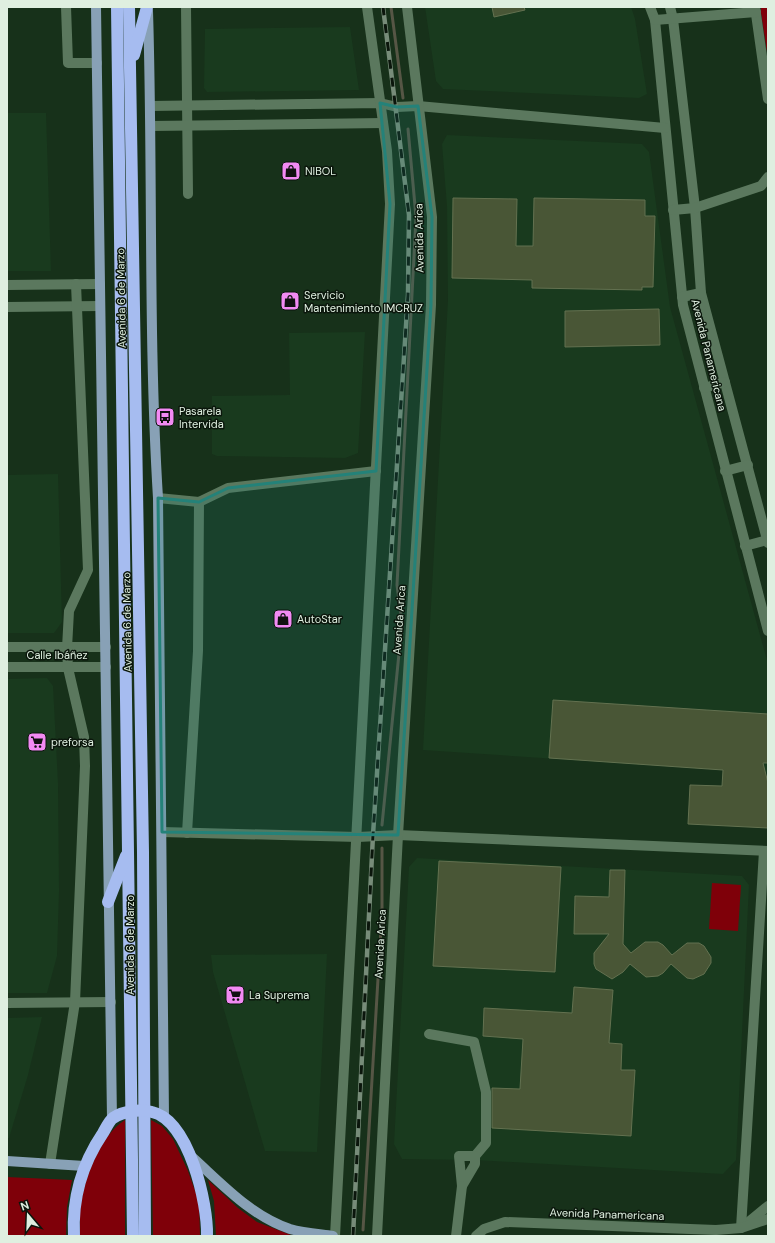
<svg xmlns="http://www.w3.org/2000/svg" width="775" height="1243" viewBox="0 0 775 1243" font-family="'DM Sans',sans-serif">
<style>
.built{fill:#193a1e}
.green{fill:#7f0009}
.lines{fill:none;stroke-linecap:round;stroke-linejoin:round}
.stream{stroke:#565645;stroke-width:3}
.building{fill:#495636;stroke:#637150}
.minor{stroke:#5b785e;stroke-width:10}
.major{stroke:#88a1b6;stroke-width:10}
.highway{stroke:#a6bcf0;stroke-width:12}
.rail-casing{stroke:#778c79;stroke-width:4.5}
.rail{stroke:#0b160c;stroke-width:3;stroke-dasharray:9;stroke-linecap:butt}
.marked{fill:#248279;fill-opacity:0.2;stroke:#248279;stroke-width:3;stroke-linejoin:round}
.labels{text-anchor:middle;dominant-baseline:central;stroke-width:3;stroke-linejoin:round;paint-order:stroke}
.poi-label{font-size:11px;fill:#dfefe0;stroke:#0b160c;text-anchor:start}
.street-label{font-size:11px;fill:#dfefe0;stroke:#0b160c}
</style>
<rect width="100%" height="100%" fill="#17311a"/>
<g class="built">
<polygon points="425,7 631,7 635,19 647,94 639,98 443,89 436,81"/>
<polygon points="350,27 359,90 207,92 204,88 205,29"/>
<polygon points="7,113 46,113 51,271 7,271"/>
<polygon points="447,135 642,144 649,152 670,307 768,664 768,773 423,750 448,300 447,206 442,144"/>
<polygon points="365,332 358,453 345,458 217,456 212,454 212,396 290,395 289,333"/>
<polygon points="58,474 62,622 54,633 7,633 7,475"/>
<polygon points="47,678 53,686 58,783 59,891 57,956 47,993 7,993 7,679"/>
<polygon points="417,858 742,876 749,885 736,1160 723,1174 475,1160 402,1159 394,1144 409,867"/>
<polygon points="327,954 317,1152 265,1151 213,972 211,955"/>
<polygon points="42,1017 28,1075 9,1138 7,1138 7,1018"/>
</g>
<g class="green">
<polygon points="761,7 768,7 768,58 761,13"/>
<polygon points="712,883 741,885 738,931 709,929"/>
<path d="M125,1120v116h-45c0,-8 0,-16 0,-25 2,-28 20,-76 45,-91z"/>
<polygon points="151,1120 162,1126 173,1139 188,1171 199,1202 200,1236 153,1236"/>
<polygon points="7,1177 72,1180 67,1207 66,1236 7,1236"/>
<polygon points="208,1180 238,1208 257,1222 291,1235 216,1236 214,1201"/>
</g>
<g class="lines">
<g class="stream">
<polyline points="391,7 403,98"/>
<polyline points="382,825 402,623 397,585 416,217 408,129"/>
<polyline points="363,1230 382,912 382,848"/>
</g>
</g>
<g class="building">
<polygon points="492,7 524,7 525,10 494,17"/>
<polygon points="453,198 517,199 516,246 533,246 534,198 645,200 645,216 655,216 653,287 642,287 642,290 532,288 532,280 452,278"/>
<polygon points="659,309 660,345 565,347 565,311"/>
<polygon points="553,700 768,714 768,763 763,763 768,783 768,828 688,824 690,785 722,786 723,770 549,758"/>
<polygon points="439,861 561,867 555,972 433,966"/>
<polygon points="610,870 625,870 623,944 631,953 645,942 658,942 663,945 672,955 687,943 699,943 704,946 711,957 711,963 704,974 693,979 687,978 671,964 663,973 658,976 646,977 630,964 623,972 612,979 596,969 594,964 594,953 609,934 574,934 575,896 609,897"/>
<polygon points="574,987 613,990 609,1043 622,1044 621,1070 635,1070 631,1136 492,1128 492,1088 520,1089 523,1039 483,1036 484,1008 572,1013"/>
</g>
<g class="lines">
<g class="minor">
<polyline points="66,7 68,63 97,63"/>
<polyline points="186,7 188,194"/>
<polyline points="650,7 655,20 683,305 768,631"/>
<polyline points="670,7 673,19 695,208 701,293 768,543"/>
<polyline points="755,7 768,99"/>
<polyline points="655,20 756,12"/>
<polyline points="151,106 380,103 397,107 418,106 665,128"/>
<polyline points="151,126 383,123"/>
<polyline points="673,210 695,208 761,186 768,177"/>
<polyline points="7,285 100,284"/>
<polyline points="682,297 701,293"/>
<polyline points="7,307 100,306"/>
<polyline points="704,388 725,382"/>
<polyline points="725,471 748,465"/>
<polyline points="158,498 199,502 228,488 376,471"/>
<polyline points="745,546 767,540"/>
<polyline points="7,647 106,647"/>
<polyline points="7,667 106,667"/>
<polyline points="162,832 358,837 398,835 768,851"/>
<polyline points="187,833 198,651 199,502"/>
<polyline points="7,1003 111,1002"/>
<polyline points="429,1034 474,1042 486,1092 486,1143 475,1156"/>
<polygon points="459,1156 475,1156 475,1164 462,1186"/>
<polyline points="50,1164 75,1002 85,766 84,737 68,668 67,648 69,611 88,570 76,284"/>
<polyline points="746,1224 768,1206"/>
<polyline points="741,1228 764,851"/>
<polyline points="335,1236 390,204 387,151 367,7"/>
<polyline points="377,1236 398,835 431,305 432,217 407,7"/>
<polyline points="456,1236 462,1186"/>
<polyline points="476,1236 484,1229 505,1222 716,1230 741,1228 768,1219"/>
</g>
<g class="major">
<polyline points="96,7 112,1119"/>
<path d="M148,11c5,162 0,325 10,487l6,619"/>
<path d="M192,1157c30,27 59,59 98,72 14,4 29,5 43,7"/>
<polyline points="7,1161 84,1166"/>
</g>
<g class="highway">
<polyline points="117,7 133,1236"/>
<polyline points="129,7 143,852 145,1236"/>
<polyline points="134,55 147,7"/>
<polyline points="108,902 126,856"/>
<path d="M74,1236c-2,-37 8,-72 29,-103 3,-5 6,-12 10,-15 10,-7 27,-9 39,-6 37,8 56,92 55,124"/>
</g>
<defs>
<polyline id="rail" points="353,1236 373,835 408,295 409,215 383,7"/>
</defs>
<use href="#rail" class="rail-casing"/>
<use href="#rail" class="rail"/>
</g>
<path class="marked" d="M380,103l17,4 21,-1 14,111 -1,88 -33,530 -236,-3 -4,-334 41,4 29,-14 148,-17 14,-267z"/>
<defs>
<symbol id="shop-square" viewBox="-11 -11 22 22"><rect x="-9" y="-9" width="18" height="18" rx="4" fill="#f28af3" stroke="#0b160c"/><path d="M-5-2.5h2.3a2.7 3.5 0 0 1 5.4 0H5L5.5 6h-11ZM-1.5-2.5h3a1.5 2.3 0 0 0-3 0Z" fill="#111"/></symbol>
<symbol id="bus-square" viewBox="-11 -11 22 22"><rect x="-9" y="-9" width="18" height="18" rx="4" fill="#f28af3" stroke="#0b160c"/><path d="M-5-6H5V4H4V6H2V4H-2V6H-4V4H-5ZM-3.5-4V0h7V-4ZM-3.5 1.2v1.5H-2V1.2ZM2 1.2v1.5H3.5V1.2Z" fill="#111"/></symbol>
<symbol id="supermarket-square" viewBox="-11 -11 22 22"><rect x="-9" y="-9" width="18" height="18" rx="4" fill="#f28af3" stroke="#0b160c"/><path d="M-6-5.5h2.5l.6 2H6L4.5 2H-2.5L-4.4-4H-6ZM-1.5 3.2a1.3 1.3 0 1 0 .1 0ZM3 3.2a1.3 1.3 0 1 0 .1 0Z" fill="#111"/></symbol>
</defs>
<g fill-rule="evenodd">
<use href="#shop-square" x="280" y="160" width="22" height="22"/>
<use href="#shop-square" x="279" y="290" width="22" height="22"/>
<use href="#bus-square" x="154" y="406" width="22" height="22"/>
<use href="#shop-square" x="272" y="608" width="22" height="22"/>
<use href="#supermarket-square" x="26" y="731" width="22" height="22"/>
<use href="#supermarket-square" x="224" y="984" width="22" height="22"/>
</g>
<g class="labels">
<g class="poi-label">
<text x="305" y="171">NIBOL</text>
<text x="304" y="295">Servicio<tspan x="304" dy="13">Mantenimiento IMCRUZ</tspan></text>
<text x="179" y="411">Pasarela<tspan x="179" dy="13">Intervida</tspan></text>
<text x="297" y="619">AutoStar</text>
<text x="51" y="742">preforsa</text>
<text x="249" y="995">La Suprema</text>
</g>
<g class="street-label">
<text transform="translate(419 238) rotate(-91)">Avenida Arica</text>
<text transform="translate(121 298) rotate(-91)">Avenida 6 de Marzo</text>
<text transform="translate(709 355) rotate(76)">Avenida Panamericana</text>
<text transform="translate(399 620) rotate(-86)">Avenida Arica</text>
<text transform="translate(127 622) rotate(-91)">Avenida 6 de Marzo</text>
<text x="57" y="655">Calle Ibáñez</text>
<text transform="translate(380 944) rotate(-87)">Avenida Arica</text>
<text transform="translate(130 945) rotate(-90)">Avenida 6 de Marzo</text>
<text transform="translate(607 1214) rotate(2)">Avenida Panamericana</text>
</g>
</g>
<rect width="775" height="1243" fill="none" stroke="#dfefe0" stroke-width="16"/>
<g transform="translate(28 1215) rotate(341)" stroke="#0b160c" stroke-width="3" paint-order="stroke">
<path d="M0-3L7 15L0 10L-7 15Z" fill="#dfefe0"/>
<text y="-6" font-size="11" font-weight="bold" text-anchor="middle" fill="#dfefe0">N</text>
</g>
</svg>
